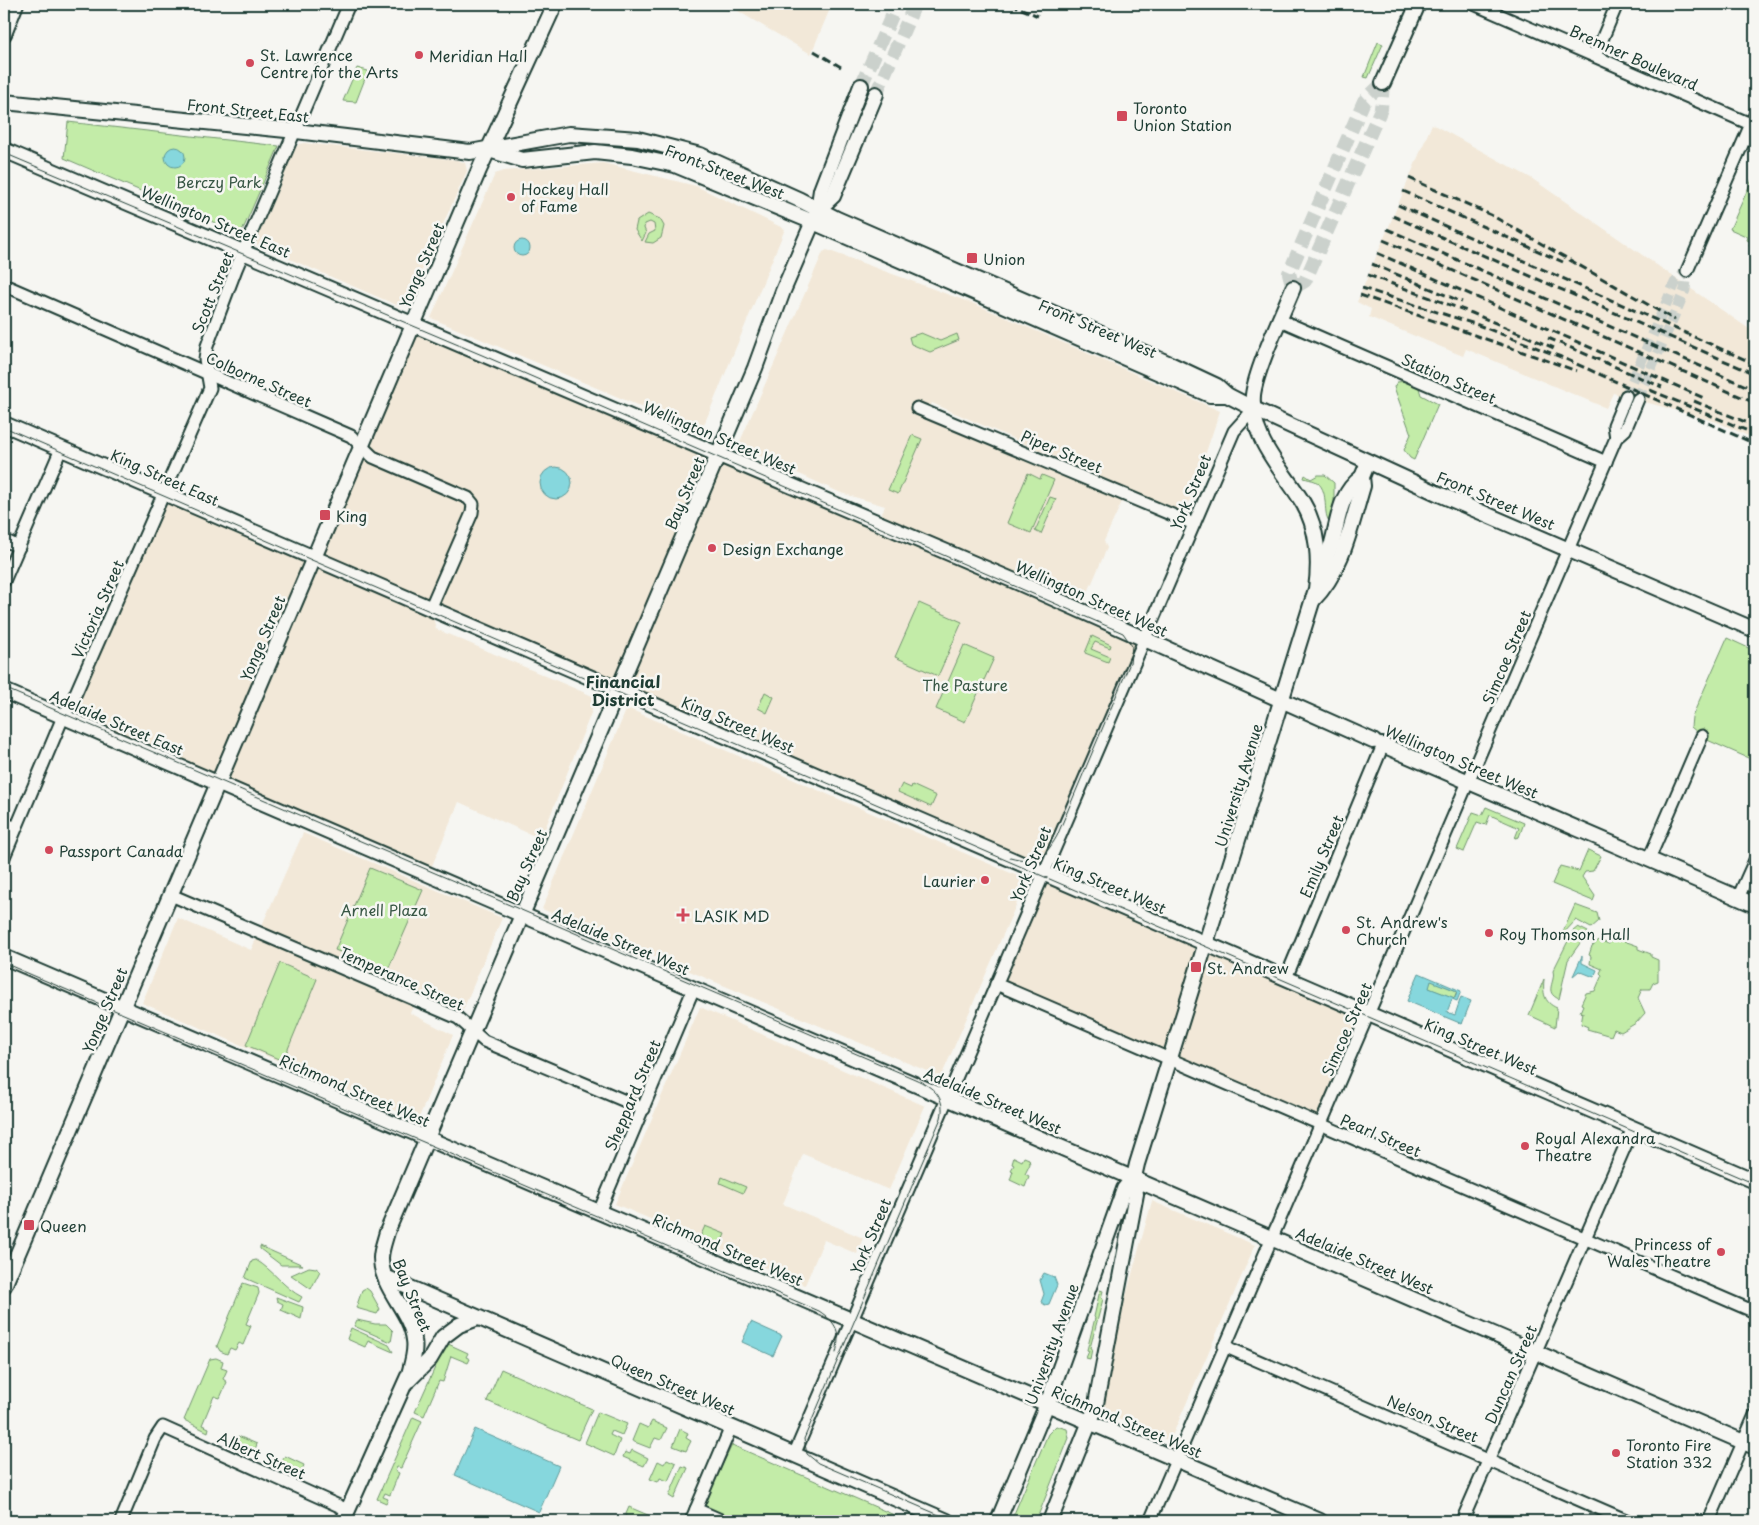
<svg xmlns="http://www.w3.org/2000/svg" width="1759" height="1525" viewBox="0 0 1759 1525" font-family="'Playpen Sans',sans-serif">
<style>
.built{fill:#f2e8d8}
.green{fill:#c3eca8;stroke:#71946e}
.water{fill:#86d7dd;stroke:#5d9999;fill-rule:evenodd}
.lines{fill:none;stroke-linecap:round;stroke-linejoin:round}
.minor-tunnel{stroke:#cbd1cc;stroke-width:11;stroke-dasharray:11 5.5;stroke-linecap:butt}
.major-tunnel{stroke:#cbd1cc;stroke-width:14;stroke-dasharray:14 7;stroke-linecap:butt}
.minor-casing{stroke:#1f3d34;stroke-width:15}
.major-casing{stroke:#1f3d34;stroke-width:18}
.minor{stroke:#f6f6f2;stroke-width:11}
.major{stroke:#f6f6f2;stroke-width:14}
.tram{stroke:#1f3d34;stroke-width:1}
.rail{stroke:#1f3d34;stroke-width:3;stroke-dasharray:8 4;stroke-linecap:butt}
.poi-dot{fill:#d1495b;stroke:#f6f6f2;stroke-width:2}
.labels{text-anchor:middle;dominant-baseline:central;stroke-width:5;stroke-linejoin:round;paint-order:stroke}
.poi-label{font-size:15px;fill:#1f3d34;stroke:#f6f6f2;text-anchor:start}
.street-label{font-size:15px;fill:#1f3d34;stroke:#f6f6f2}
.park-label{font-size:15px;fill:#385745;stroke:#f6f6f2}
.neighbourhood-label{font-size:16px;font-weight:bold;fill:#1f3d34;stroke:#f6f6f2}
</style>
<rect width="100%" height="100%" fill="#f6f6f2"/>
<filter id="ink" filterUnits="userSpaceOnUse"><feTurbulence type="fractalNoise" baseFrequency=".02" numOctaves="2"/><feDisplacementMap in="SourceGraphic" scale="10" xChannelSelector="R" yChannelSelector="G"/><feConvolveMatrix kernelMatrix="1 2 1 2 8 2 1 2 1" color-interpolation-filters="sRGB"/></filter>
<g filter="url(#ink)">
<g class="built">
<polygon points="726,4 832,4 811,54"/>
<polygon points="1432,124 1531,178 1755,333 1755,439 1717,422 1613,393 1606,408 1466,349 1463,356 1369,317 1371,309 1357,302"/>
<polygon points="304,143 457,160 465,163 467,171 407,304 399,306 257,245 256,241 295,149 299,144"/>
<polygon points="603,163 696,186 785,229 701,432 431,318 495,174 504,171"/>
<polygon points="827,250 977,305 1220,411 1185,514 932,403 928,411 1125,495 1104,541 1107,548 1080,611 1144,639 1044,874 1369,1014 1320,1125 996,984 1043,874 431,610 436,629 597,698 541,839 459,802 428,875 65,715 163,494 313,559 414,324 878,523 885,506 841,493 738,446 823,252"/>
<polygon points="627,708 1027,880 941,1077 542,909"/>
<polygon points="303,833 502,918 463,1010 420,992 410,1013 453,1035 418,1120 142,1003 178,918 251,950"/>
<polygon points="700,1007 925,1106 889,1190 803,1154 783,1204 863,1238 857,1254 824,1240 805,1285 615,1204"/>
<polygon points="1152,1201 1255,1245 1170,1441 1095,1409"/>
</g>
<g class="green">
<polygon points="1378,42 1383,44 1368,78 1364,77"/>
<polygon points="357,68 368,71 356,102 343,101"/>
<polygon points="68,122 279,146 241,234 64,158"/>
<polygon points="1755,173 1755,249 1749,246 1751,242 1747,240 1748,237 1730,229"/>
<polygon points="648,214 660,219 664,226 661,238 653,243 645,242 649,234 655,231 654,224 650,222 645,224 644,228 646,233 642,241 635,230 637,221"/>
<polygon points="921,333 940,341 957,334 959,340 930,352 911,344 909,337"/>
<polygon points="1408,381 1419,388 1421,395 1438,404 1414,460 1410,458 1404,450 1411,434 1394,387 1397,382"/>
<polygon points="912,435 922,439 898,494 888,490"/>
<polygon points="1028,473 1040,479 1042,475 1054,480 1031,533 1007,523"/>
<path d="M1305,475l6,4 7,-4h7l9,8v20l-5,18c-7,-9 1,-32 -14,-40 -3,-1 -8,-2 -11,-3z"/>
<polygon points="1050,497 1056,499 1041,534 1035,531"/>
<polygon points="919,603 962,622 938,676 895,657"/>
<polygon points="1092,636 1111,645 1110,648 1095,642 1091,649 1110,657 1108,662 1085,653"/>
<polygon points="1727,638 1755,651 1755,761 1705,739 1691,727 1692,717"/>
<polygon points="964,645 994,658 965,722 936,709"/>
<polygon points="765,692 774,697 767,713 758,708"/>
<polygon points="902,784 911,788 912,785 936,796 931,807 898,792"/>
<polygon points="1486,807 1524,823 1519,837 1515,838 1519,828 1490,815 1486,825 1477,822 1464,852 1457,849 1473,812 1482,815"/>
<polygon points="1588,850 1601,856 1593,871 1585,872 1582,877 1595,896 1593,901 1552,884 1560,866 1579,871"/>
<polygon points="370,868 423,890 387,972 335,950"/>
<polygon points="1575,905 1597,913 1599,921 1591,928 1576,920 1561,936"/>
<path d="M1578,927l10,5 -20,28 -9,39c-16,-7 -3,-17 -6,-28l20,-40z"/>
<polygon points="1613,937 1638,946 1638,949 1651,954 1651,957 1658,960 1658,981 1653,983 1650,989 1642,989 1638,998 1645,1013 1636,1023 1621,1032 1614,1029 1611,1036 1587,1029 1588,1027 1581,1024 1583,1013 1580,1012 1583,1005 1581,1004 1586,993 1595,991 1602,975 1600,973 1602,969 1590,964 1591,956 1589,955 1592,946 1599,940 1609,944"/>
<polygon points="280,963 317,979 283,1061 246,1045"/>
<path d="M1544,979c-1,13 -1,23 13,29l-2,19 -26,-12z"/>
<polygon points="1431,980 1457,991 1454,998 1428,988"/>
<polygon points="1014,1157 1022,1161 1024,1157 1029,1159 1030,1164 1025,1174 1029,1176 1025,1187 1010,1180 1013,1171 1011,1170 1014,1165 1012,1164"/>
<polygon points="722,1177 746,1187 743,1193 720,1183"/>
<polygon points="705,1226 725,1234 720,1246 700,1237"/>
<polygon points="260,1246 303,1265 281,1265 260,1249"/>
<path d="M256,1260c17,10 28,28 46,37l-3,5 -54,-24 7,-17z"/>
<polygon points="309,1267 316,1268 320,1271 311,1289 291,1275"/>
<polygon points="243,1283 258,1288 259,1293 246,1324 251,1326 243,1345 239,1343 235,1350 230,1348 227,1354 220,1351 217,1346"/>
<polygon points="366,1288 370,1291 380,1309 377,1314 356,1308 362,1290"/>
<polygon points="1100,1290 1103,1291 1101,1298 1103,1299 1090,1348 1092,1349 1090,1359 1086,1358 1089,1351 1087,1350 1095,1318 1094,1317"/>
<polygon points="276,1297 303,1307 301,1319 281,1310 283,1304 277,1301"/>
<polygon points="357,1320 375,1324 386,1324 393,1331 391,1342 354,1326"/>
<polygon points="351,1328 389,1345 393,1352 368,1341 365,1347 347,1339"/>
<polygon points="446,1343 468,1353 466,1357 470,1359 468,1363 451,1356 443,1382 439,1381 424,1416 415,1412"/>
<polygon points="216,1358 223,1361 221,1368 227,1370 223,1379 227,1382 220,1398 214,1396 202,1425 209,1428 208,1432 184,1420 210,1359"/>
<polygon points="501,1369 592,1409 578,1440 487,1401"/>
<polygon points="598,1412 627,1424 622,1435 612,1431 610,1435 620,1440 614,1456 585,1443"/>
<polygon points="413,1417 422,1421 401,1468 397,1467 395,1471 399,1473 390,1495 385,1493 383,1497 388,1499 386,1503 377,1499"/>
<polygon points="652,1421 667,1428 661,1440 655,1438 650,1448 632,1441 639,1424 648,1428"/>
<polygon points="1056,1426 1067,1429 1069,1438 1036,1521 1011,1521 1048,1434"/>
<polygon points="680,1429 688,1433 686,1438 691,1441 686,1451 673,1446"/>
<polygon points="238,1436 257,1444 254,1452 235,1444"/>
<polygon points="732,1445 908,1521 735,1521 702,1507"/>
<polygon points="632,1450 648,1458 644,1466 623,1457 625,1452 630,1454"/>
<polygon points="285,1456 304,1465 301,1473 279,1463"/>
<polygon points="667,1459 676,1463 668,1481 660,1478 658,1482 650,1479 658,1461 664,1464"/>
<polygon points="682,1466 688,1468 674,1499 669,1496"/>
<polygon points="629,1507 662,1521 623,1521"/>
</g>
<g class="water">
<circle cx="175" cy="157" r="10"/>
<circle cx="522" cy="248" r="8"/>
<circle cx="556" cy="483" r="16"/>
<polygon points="1582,956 1582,963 1597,970 1594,977 1579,971 1573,976"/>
<path d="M1419,973l42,18 -4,10 -5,-2 -5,13 8,3 6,-18 10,4 -9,23 -55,-23zM1431,981l26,10 -2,7 -26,-10z"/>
<polygon points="1044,1273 1054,1277 1057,1285 1049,1304 1045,1305 1041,1302 1044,1294 1040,1280"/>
<polygon points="751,1322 782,1336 773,1356 742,1342"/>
<polygon points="475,1429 559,1466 539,1512 455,1475"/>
</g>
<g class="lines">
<g class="minor-tunnel">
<polyline points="1626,396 1675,283 1687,271"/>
<polyline points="1638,399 1685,290 1687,271"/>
</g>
<g class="major-tunnel">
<polygon points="1383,83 1381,109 1305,281 1293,288 1289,273 1364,101"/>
<polyline points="861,86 897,4"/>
<polyline points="876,94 915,4"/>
</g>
<defs>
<g id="minor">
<polyline points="1474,4 1755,126"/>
<polyline points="1595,56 1617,4"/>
<polyline points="1687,271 1755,115"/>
<polyline points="4,285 351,436 373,457 468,498 473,504 472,513 430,609"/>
<polyline points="1280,320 1606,462"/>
<polyline points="917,408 1194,524"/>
<polyline points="1616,438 1614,425 1626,396"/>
<polyline points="4,540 19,547"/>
<polyline points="4,581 61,449"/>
<polyline points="4,823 16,828"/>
<polyline points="4,857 63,717 71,704 210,388 205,359 207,346 236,269 349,4"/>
<polyline points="1649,859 1702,736"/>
<polyline points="171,895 458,1018 484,1041 644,1109"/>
<polyline points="1738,898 1755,860"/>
<polyline points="1286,978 1383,745 1376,742"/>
<polyline points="996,984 1755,1312"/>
<polyline points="599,1212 693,990"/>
<polyline points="1224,1346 1628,1521"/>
<polyline points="794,1455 1234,431 1254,409"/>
<polyline points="696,1509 723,1521"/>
<polyline points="121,1521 155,1439 163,1427 348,1510"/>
<polyline points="691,1521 731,1427"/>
<polyline points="1150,1521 1616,438 1625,430 1638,399"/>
<polyline points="1462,1521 1633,1128"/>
<polyline points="1709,1521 1755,1415"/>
</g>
<g id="major">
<polyline points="4,34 16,4"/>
<polyline points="1383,83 1418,4"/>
<polyline points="4,102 296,131 470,152 569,134 638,139 700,155 800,200 837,219 1170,364 1217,386 1227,395 1254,409 1439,494 1755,630"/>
<polyline points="4,150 1017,582 1373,741"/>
<polyline points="489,150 522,160 595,152 632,156 675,165 813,222 1210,395 1227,395"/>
<polyline points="818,210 833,196 876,94"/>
<polyline points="4,424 1755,1181"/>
<path d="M1319,572c5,-9 9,-19 13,-29 7,-25 7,-49 30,-66"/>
<path d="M1313,600c30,-30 38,-75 50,-114l-1,-9 6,-15"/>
<polyline points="4,691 1755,1447"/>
<polyline points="1383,745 1755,905"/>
<polyline points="4,957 1320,1521"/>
<polyline points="385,1277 947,1521"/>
<polyline points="4,1286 479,170 555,4"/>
<polyline points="409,1380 430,1359 443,1337 459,1325 478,1318"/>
<path d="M343,1521l66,-147c3,-11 7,-23 5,-34 -3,-29 -33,-51 -33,-82 0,-8 4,-18 6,-26l368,-864 28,-77 35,-81 3,-20 40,-104"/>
<polyline points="998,1521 1047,1404 1124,1189 1134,1177"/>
<path d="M1050,1521l45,-112 41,-215 -2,-17 3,-13 179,-575c4,-28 2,-61 -13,-86 -21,-35 -53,-63 -50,-108 3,-26 29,-80 40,-107"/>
</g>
</defs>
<use href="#minor" class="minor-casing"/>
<use href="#major" class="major-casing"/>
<use href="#minor" class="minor"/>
<use href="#major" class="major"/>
<g class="tram">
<path d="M4,153l478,202 641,278 9,13 -2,17 -73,173c-13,23 -21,28 -47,21"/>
<polyline points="4,427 1755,1184"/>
<path d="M4,688l911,391c18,8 31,18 26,39l-137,321 3,15 11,9 135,58"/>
<path d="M4,963l815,348c18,12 22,21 17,42"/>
</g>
<g class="rail">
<polyline points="1010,4 1038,16"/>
<polyline points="814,51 841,67"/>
<polyline points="1409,178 1491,215 1675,320"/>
<polyline points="1403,191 1563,262"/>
<polyline points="1398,205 1755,364"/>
<polyline points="1393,216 1755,374"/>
<polyline points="1387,229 1755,390"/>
<polyline points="1383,240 1755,403"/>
<polyline points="1377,253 1706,399"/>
<polyline points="1372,264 1462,302"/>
<polyline points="1368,275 1472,313 1554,348"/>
<polyline points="1362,288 1478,325 1561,357 1755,444"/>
<polyline points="1360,295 1577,371"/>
<polyline points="1548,338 1662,387"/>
<polyline points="1650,390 1755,434"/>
<polyline points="1694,401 1755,426"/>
</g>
</g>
</g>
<g class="poi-dot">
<circle cx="419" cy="55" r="5"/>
<circle cx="250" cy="63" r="5"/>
<rect x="1116" y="110" width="12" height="12" rx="2.5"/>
<circle cx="511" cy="197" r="5"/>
<rect x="966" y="252" width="12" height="12" rx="2.5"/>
<rect x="319" y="509" width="12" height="12" rx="2.5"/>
<circle cx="712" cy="548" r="5"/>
<circle cx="49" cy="850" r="5"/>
<circle cx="985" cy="880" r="5"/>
<path d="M680.5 907.5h5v5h5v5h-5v5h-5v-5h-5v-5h5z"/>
<circle cx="1346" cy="930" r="5"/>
<circle cx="1489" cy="933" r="5"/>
<rect x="1190" y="961" width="12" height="12" rx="2.5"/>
<circle cx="1525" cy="1146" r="5"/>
<rect x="23" y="1219" width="12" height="12" rx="2.5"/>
<circle cx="1721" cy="1252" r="5"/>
<circle cx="1616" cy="1453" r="5"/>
</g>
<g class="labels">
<g class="poi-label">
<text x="260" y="54">St. Lawrence<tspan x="260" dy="17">Centre for the Arts</tspan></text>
<text x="429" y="55">Meridian Hall</text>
<text x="1133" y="107">Toronto<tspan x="1133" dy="17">Union Station</tspan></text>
<text x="521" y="188">Hockey Hall<tspan x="521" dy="17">of Fame</tspan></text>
<text x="983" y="258">Union</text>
<text x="336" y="515">King</text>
<text x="722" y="548">Design Exchange</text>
<text x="59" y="850">Passport Canada</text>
<text x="975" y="880" text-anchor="end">Laurier</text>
<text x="694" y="915">LASIK MD</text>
<text x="1356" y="921">St. Andrew's<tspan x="1356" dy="17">Church</tspan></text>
<text x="1499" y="933">Roy Thomson Hall</text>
<text x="1207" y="967">St. Andrew</text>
<text x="1535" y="1137">Royal Alexandra<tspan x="1535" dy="17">Theatre</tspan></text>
<text x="40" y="1225">Queen</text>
<text x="1711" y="1243" text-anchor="end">Princess of<tspan x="1711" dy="17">Wales Theatre</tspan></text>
<text x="1626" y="1444">Toronto Fire<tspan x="1626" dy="17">Station 332</tspan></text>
</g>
<g class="street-label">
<text transform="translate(1634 57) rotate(24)">Bremner Boulevard</text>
<text transform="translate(248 110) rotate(6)">Front Street East</text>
<text transform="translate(725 171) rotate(21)">Front Street West</text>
<text transform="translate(216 221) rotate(23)">Wellington Street East</text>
<text transform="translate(421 265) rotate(-67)">Yonge Street</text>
<text transform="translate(212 292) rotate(-68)">Scott Street</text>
<text transform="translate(1098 328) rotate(23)">Front Street West</text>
<text transform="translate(1449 378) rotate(24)">Station Street</text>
<text transform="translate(259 379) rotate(24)">Colborne Street</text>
<text transform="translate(720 437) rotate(23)">Wellington Street West</text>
<text transform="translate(1062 451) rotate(23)">Piper Street</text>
<text transform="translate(165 477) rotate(24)">King Street East</text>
<text transform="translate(1190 492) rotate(-67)">York Street</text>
<text transform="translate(684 493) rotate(-67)">Bay Street</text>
<text transform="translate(1496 500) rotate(23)">Front Street West</text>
<text transform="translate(1092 598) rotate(24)">Wellington Street West</text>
<text transform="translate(97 609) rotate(-66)">Victoria Street</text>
<text transform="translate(262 638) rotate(-67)">Yonge Street</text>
<text transform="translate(1506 657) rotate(-67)">Simcoe Street</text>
<text transform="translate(117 722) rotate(23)">Adelaide Street East</text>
<text transform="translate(738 724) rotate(23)">King Street West</text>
<text transform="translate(1462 761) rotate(23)">Wellington Street West</text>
<text transform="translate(1238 785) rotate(-73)">University Avenue</text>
<text transform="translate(1321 856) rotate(-67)">Emily Street</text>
<text transform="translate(1030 864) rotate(-67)">York Street</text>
<text transform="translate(526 865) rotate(-66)">Bay Street</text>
<text transform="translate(1110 885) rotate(23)">King Street West</text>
<text transform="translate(621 941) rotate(23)">Adelaide Street West</text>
<text transform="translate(402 978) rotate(24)">Temperance Street</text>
<text transform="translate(104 1010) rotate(-67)">Yonge Street</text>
<text transform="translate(1346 1029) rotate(-66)">Simcoe Street</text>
<text transform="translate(1481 1046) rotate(23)">King Street West</text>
<text transform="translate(355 1090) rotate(23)">Richmond Street West</text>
<text transform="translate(632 1095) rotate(-67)">Sheppard Street</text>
<text transform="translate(993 1100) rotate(23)">Adelaide Street West</text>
<text transform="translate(1381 1135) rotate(23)">Pearl Street</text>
<text transform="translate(870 1236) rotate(-67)">York Street</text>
<text transform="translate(728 1249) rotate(23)">Richmond Street West</text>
<text transform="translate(1365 1260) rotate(23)">Adelaide Street West</text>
<text transform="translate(413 1295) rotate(68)">Bay Street</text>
<text transform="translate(1051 1344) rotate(-70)">University Avenue</text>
<text transform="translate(1510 1374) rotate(-66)">Duncan Street</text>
<text transform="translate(673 1384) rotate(23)">Queen Street West</text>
<text transform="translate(1433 1418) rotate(23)">Nelson Street</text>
<text transform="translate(1127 1421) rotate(23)">Richmond Street West</text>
<text transform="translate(262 1455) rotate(24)">Albert Street</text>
</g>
<g class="park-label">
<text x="219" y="181">Berczy Park</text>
<text x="965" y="684">The Pasture</text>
<text x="384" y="909">Arnell Plaza</text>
</g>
<g class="neighbourhood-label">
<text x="623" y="681">Financial<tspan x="623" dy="18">District</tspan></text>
</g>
</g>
<rect width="1759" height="1525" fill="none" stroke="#f6f6f2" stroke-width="20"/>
<rect x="10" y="10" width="1739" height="1505" fill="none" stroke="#1f3d34" stroke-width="2" filter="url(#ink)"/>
</svg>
